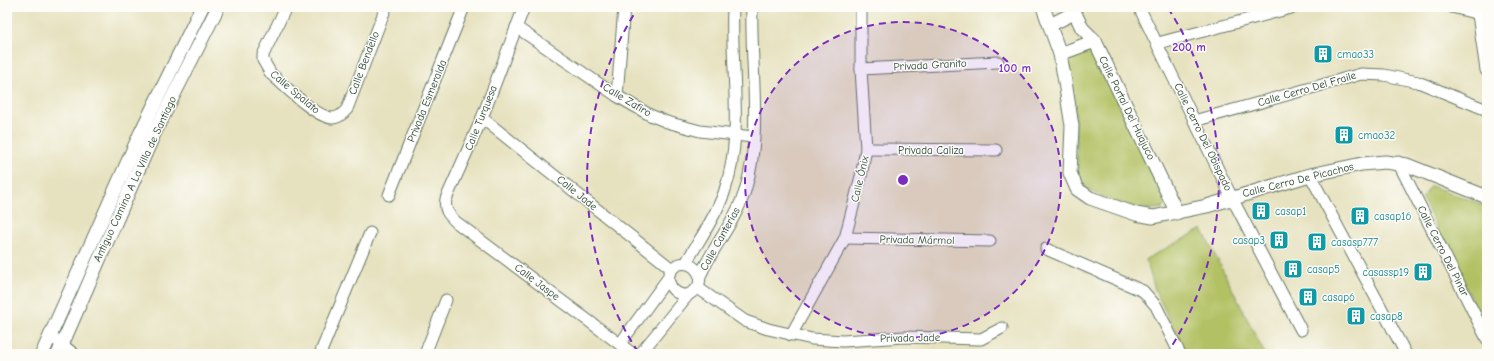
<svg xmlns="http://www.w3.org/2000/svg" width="1494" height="361" viewBox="0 0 1494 361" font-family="'Comic Neue',sans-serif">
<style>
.green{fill:#b2c164;stroke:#687f4c}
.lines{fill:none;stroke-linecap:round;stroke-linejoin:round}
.minor-casing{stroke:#657664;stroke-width:13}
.tertiary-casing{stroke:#657664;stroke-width:15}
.minor{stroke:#fff;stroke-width:11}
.tertiary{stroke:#fff;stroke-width:13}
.ring{fill:none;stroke:#7b2cbf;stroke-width:2;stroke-dasharray:7 5}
.labels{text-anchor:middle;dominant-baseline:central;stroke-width:3;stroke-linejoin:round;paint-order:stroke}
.culture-label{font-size:11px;fill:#0d838f;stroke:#fdfcf7;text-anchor:start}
.street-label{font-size:11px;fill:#1f3d34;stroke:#fdfcf7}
.centre{fill:#7b2cbf;stroke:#fdfcf7;stroke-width:2}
.ring-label{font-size:12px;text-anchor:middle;font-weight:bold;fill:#7b2cbf;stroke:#fdfcf7;stroke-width:3;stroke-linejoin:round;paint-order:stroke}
</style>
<rect width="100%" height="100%" fill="#fdfcf7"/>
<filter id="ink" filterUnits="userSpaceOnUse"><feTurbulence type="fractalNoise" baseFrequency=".025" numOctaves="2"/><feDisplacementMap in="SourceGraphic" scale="8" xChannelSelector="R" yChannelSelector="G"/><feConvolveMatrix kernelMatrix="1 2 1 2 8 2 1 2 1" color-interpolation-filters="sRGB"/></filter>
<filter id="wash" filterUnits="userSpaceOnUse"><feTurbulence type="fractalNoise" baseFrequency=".012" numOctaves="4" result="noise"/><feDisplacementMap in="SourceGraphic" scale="16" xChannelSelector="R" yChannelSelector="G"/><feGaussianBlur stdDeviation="0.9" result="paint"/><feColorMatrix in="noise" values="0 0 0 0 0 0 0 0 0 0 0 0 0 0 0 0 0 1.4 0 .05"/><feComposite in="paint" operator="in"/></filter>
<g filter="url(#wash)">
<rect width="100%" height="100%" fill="#e6e1be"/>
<g class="green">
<path d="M1088,49l7,6 71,149 -4,4c-27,5 -53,-9 -77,-19l-7,-12 -3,-63 -6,-51 1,-7z"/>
<polygon points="1431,186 1487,206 1487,309 1478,312 1422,198"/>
<polygon points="1202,229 1265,354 1186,354 1155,290 1146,259"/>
</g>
</g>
<g filter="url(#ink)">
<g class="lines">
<defs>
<g id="minor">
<path d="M286,7l-23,48v5l8,14c13,11 44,43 61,44 7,0 11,-4 15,-9l39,-102"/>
<path d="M524,7l-42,111 -36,81c-2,11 2,15 10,23l177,132"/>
<polyline points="1139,7 1232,198 1301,330"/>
<polyline points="1452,7 1479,14 1487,18"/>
<polyline points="516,27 617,96 650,115 667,122 700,131 753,137"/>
<polyline points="1158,43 1295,7"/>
<polyline points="861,69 998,62"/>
<polyline points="617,96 624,7"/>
<polyline points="482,118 672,269"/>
<polyline points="1194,121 1361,74 1384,75 1418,82 1487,110"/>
<polyline points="866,149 996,150"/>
<polyline points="1398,162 1487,339"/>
<polyline points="1310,175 1406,354"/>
<polyline points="389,195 464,7"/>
<polyline points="845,238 990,241"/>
<polyline points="1046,249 1143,291 1156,306 1180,354"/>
<path d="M686,263c13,-23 29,-45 38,-70 21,-60 6,-124 9,-186"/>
<path d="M668,278c2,11 9,18 20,17"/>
<polyline points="698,288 745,321 768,329 812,339 843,341 904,337 981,339 1002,328"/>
<polyline points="791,335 845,238 861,176 866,149 861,69 861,7"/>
<polyline points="56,340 74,354"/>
<path d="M620,344l48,-66c4,-19 25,-19 32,-2"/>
<polyline points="320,354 370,233"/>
<polyline points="425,354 446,300"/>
<path d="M640,354l48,-59 10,-7c2,-5 1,-10 3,-14 13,-29 34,-52 44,-83 18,-57 5,-125 7,-184"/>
</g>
<g id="tertiary">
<polyline points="1043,7 1060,54 1065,82 1072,126 1070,173 1077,189 1090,198 1136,214 1153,217 1207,206 1310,175 1362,164 1385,162 1407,165 1487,197"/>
<polyline points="1072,7 1082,28 1095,41 1177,213"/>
<polyline points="1478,7 1487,70"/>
<polyline points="1050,25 1074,13"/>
<polyline points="1060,54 1095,41"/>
<polyline points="42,354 141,132 202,7"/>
<polyline points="58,354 153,136 218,7"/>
</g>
</defs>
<use href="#minor" class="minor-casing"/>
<use href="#tertiary" class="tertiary-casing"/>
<use href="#minor" class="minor"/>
<use href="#tertiary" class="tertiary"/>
</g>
</g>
<circle cx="903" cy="180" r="158" fill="#7b2cbf" fill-opacity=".12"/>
<g class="ring">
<circle cx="903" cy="180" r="158"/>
<path d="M638 352A316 316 0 0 1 638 8M1168 8A316 316 0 0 1 1168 352"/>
</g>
<defs>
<symbol id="building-square" viewBox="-11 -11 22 22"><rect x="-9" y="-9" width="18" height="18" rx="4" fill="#0f9aa8" stroke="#fdfcf7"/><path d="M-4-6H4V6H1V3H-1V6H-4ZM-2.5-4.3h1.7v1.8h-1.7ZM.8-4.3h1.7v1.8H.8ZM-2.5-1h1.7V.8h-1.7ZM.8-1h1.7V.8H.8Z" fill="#fff"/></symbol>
</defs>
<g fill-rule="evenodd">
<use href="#building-square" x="1312" y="43" width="22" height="22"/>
<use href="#building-square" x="1333" y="124" width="22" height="22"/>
<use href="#building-square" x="1250" y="200" width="22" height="22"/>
<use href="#building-square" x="1349" y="205" width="22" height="22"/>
<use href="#building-square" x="1268" y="229" width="22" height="22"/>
<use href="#building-square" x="1306" y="231" width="22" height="22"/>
<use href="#building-square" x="1282" y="258" width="22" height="22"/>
<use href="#building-square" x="1412" y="261" width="22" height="22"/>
<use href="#building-square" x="1297" y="286" width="22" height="22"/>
<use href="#building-square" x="1345" y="305" width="22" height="22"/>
</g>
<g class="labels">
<g class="culture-label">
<text x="1337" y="54">cmao33</text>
<text x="1358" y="135">cmao32</text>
<text x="1275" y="211">casap1</text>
<text x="1374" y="216">casap16</text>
<text x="1265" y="240" text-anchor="end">casap3</text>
<text x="1331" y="242">casasp777</text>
<text x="1307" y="269">casap5</text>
<text x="1409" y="272" text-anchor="end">casassp19</text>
<text x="1322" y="297">casap6</text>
<text x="1370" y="316">casap8</text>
</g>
<g class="street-label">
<text transform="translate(364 63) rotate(-69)">Calle Bendello</text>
<text transform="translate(930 65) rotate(-3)">Privada Granito</text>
<text transform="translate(1307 89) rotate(-16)">Calle Cerro Del Fraile</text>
<text transform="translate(295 92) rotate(40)">Calle Spalato</text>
<text transform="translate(627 100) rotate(31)">Calle Zafiro</text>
<text transform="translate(427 101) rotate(-68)">Privada Esmeralda</text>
<text transform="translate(1127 108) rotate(64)">Calle Portal Del Huajuco</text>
<text transform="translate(481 118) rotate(-68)">Calle Turquesa</text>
<text transform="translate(1203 137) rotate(64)">Calle Cerro Del Obispado</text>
<text x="931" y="150">Privada Caliza</text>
<text transform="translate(135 179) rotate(-65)">Antiguo Camino A La Villa de Santiago</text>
<text transform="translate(860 179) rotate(-77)">Calle Ónix</text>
<text transform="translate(1298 180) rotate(-14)">Calle Cerro De Picachos</text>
<text transform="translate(577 193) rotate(39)">Calle Jade</text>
<text transform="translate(720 239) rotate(-61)">Calle Canterías</text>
<text transform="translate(917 240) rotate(1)">Privada Mármol</text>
<text transform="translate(1443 251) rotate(63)">Calle Cerro Del Pinar</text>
<text transform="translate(537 282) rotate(37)">Calle Jaspe</text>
<text transform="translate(910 338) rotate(-1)">Privada Jade</text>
</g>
</g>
<circle cx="903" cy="180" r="6" class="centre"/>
<g class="ring-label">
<text x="1189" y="51">200 m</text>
<text x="1015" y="72">100 m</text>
</g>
<rect width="1494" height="361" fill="none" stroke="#fdfcf7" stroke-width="24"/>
</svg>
